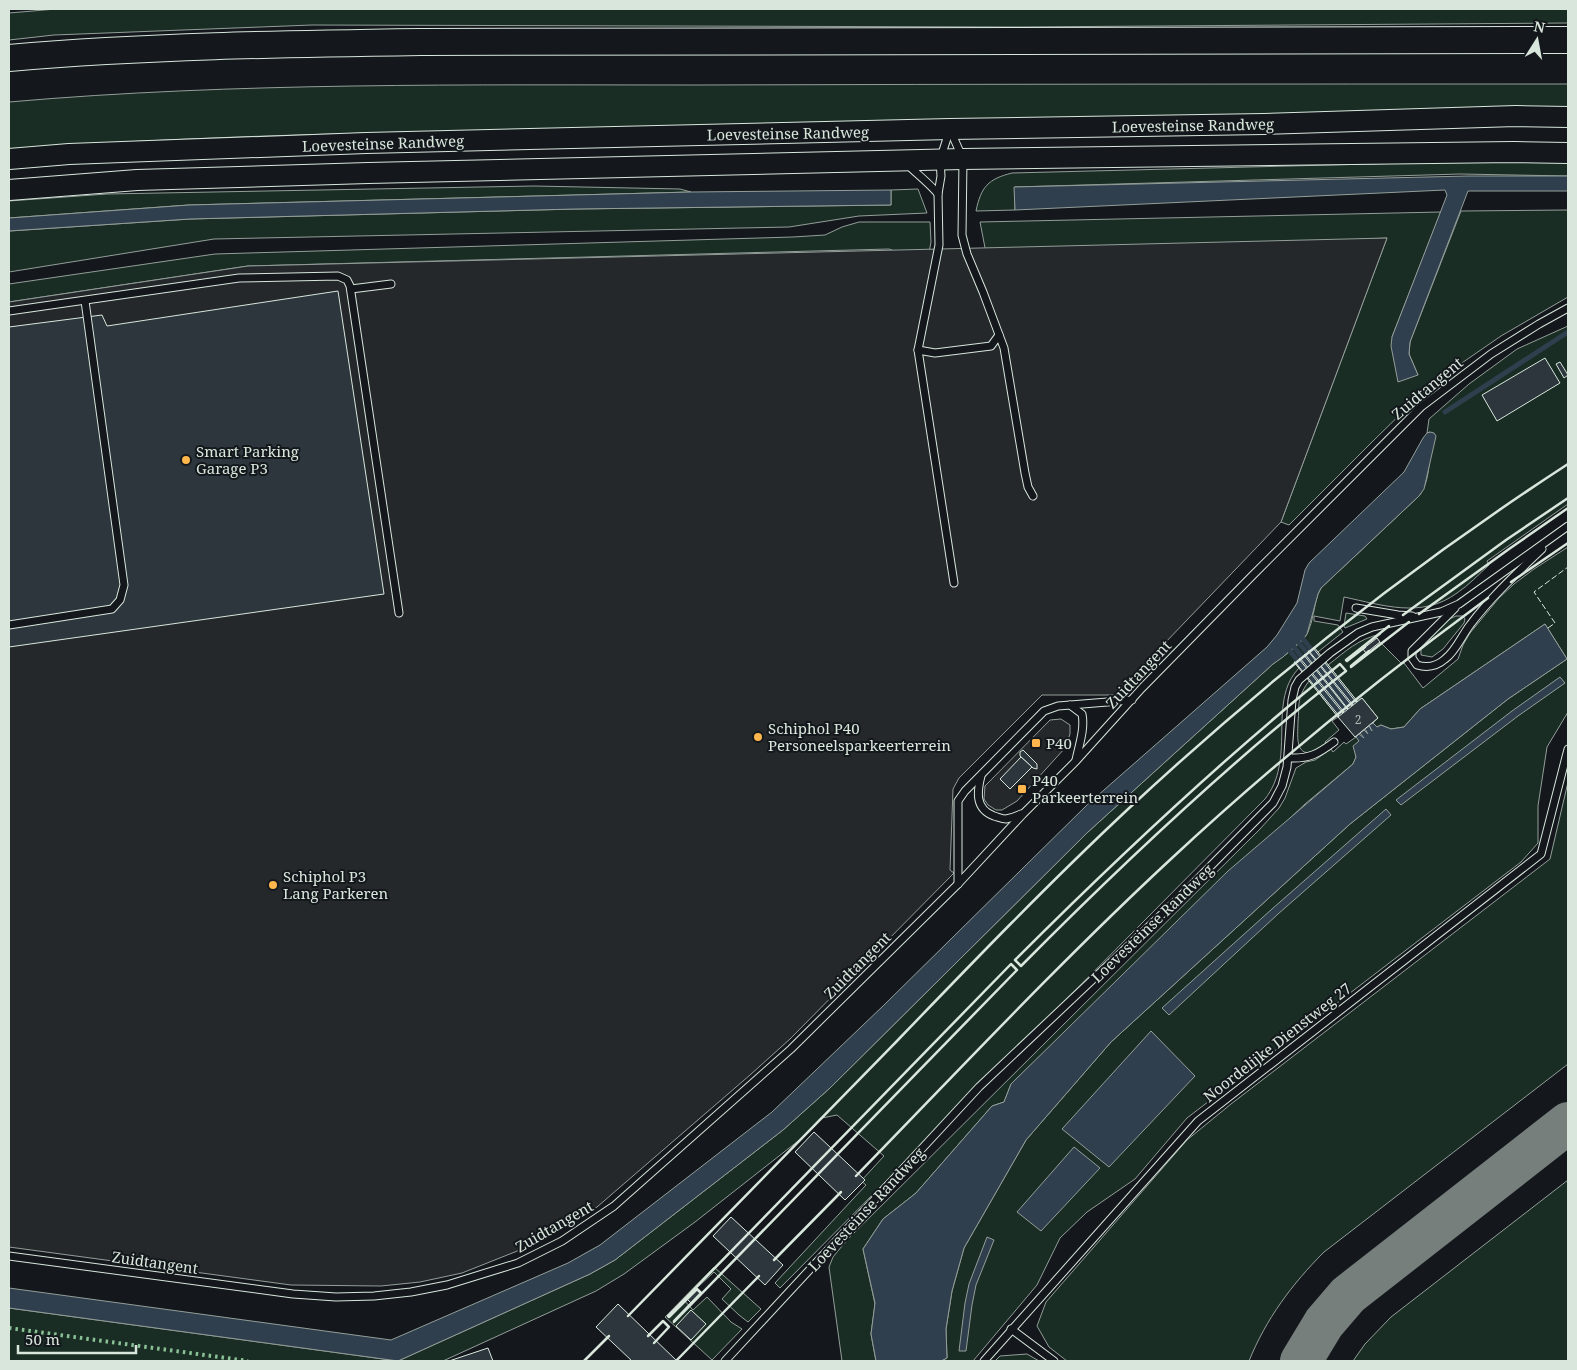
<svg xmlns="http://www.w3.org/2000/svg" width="1577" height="1370" viewBox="0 0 1577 1370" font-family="'Noto Serif',serif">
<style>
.green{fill:#1a2d24;stroke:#939e99}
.parking{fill:#24282b;stroke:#939e99}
.water{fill:#2f3f4d;stroke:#939e99}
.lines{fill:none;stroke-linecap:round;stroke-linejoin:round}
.stream{stroke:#2f3f4d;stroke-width:5}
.taxiway{stroke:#767f7c;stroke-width:42}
.building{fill:#2c363c;stroke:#d8e6dc}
.lane-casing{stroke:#d8e6dc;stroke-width:9}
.secondary-casing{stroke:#d8e6dc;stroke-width:22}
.highway-casing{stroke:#d8e6dc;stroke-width:28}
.lane{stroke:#14181c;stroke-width:7}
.secondary{stroke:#14181c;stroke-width:20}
.highway{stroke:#14181c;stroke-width:26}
.hedge{stroke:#8ac095;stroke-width:4;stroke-dasharray:2.5 4;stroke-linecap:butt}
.fence{stroke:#d8e6dc;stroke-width:1;stroke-dasharray:6 2.5;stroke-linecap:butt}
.wall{stroke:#d8e6dc;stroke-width:2.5}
.poi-dot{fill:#ffb74d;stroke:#14181c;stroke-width:2}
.labels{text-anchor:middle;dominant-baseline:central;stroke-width:4;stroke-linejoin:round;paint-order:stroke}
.number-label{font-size:12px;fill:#adbab4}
.street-label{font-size:15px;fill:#d8e6dc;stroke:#14181c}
.poi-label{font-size:15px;fill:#d8e6dc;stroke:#14181c;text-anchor:start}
</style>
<rect width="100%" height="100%" fill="#14181c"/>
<g class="green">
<polygon points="56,9 1568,9 1568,23 1019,27 312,25 54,35 9,40 9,13"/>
<path d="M1568,84v28c-292,5 -585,10 -878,15 -227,4 -455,6 -681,22v-47c228,-20 460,-17 689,-17 290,-1 580,-1 870,-1z"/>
<path d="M1568,159v17l-108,-2 -445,13v23l-39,1c5,-24 12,-32 36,-38z"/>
<polygon points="534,186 680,189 691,192 189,205 9,218 9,201 107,194"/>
<polygon points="918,189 927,213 859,216 789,227 214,239 9,272 9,231 190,219 575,209 891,205 891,190"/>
<polygon points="1568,210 1568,297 1501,336 1456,367 1418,397 1372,442 1289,525 1281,522 1387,238 987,258 980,222 1441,212 1392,337 1418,375 1409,354 1410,342 1461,211"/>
<polygon points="859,222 930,222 931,242 927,263 889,249 248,266 9,302 9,284 215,254 793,237 825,235 842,227"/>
<path d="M1568,326v178l-81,57 2,4c-10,9 -20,20 -32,28 -35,26 -75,12 -113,4l-4,24 -26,-5v5l24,4 5,7 -25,20 -5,-4 43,54 -3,3 -44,-54 43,55 -4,3 -44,-54 43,54 -3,3 -45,-54 44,55 -4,3 -44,-54 4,6c-25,26 -13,66 -20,99 -2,12 -7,23 -14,32l-485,489 -5,-5 91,-98 -5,-4 23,-25 -47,-41 -15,3 -15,16 -112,88 -71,52 -28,17 -153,70h-434v-53l389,53 192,-87 25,-14 168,-130 47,-42 258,-256 185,-168c10,-8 30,-20 35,-32 5,-11 6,-26 10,-38l3,-6 98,-92c13,-17 10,-44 11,-64l-3,1 2,-14 40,-35 48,-35z"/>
<path d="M1568,547v165l-21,35 -9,59v37l-17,19 -334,256 -52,61 -48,33 -27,26 -23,47 -64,76h-32l6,-3 -1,-29 6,-38 12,-43 62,-108 85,-98 239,-218 158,-125 59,-40 -22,-35 -125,85 -16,18 -13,2 -10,-4 -4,2 -4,-4 5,-5 -16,-20 -5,3 -29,-36c18,-14 30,-26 53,-31l-18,14 3,5 14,-11 21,21h3l19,25 35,-29 5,-14 7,-12 29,-35 15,-14 20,-15z"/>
<polygon points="1346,613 1365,616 1367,619 1345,628 1344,626"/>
<polygon points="1456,616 1463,616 1465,619 1464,623 1443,649 1432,657 1421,655 1421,647 1447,620"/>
<path d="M1309,681l29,36 -6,4 7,9 -14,12 1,2c-4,4 -8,6 -13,8 -19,5 -15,-19 -15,-31 1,-7 0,-16 2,-23 2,-6 5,-12 9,-17z"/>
<polygon points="1356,737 1360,741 1355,749 1356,757 1353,764 1305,804 1011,1084 1004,1102 992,1106 916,1193 883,1219 863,1249 875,1304 871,1334 876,1361 842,1361 829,1267 833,1257 847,1240 1260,829 1279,808 1285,798 1296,768 1306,762 1315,760 1331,749 1333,752 1344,742 1346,744"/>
<path d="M1568,782v282l-244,188c-32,32 -58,67 -75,109h-182l-18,-14 -12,-21 9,-24 141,-162 44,-36 319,-245z"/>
<polygon points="1568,1180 1568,1361 1353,1361 1365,1344 1391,1317"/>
<polygon points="714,1267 761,1309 748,1322 739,1315 722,1299 731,1289 714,1272 684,1300 693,1310 707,1297 731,1322 742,1329 712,1360 665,1317"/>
<polygon points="1027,1354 1039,1361 995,1361 1000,1356"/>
</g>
<g class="parking">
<polygon points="1387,238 1281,522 1115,695 1042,695 959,778 953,789 950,870 954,873 790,1039 750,1075 597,1207 540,1242 462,1273 420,1282 381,1286 291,1285 9,1247 9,302 248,266"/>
<polygon points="1061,719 1070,725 1070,734 1065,748 1017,801 1002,810 996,810 988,805 984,799 985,786 1050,720"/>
</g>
<g class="water">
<polygon points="1468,176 1568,176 1568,191 1468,191 1410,342 1409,354 1418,375 1398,382 1391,346 1392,337 1447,195 1445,190 1015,210 1014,187"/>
<polygon points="891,190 891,205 575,209 190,219 9,231 9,218 189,205 691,192"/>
<polygon points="1430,432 1434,433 1436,436 1424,489 1419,496 1321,588 1318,594 1307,634 1305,637 1283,657 1273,664 1088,832 830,1088 783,1130 615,1260 590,1274 398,1361 9,1308 9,1288 391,1340 568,1263 600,1245 772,1112 883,1006 1088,804 1267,647 1277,635 1297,603 1305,570 1309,563 1404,472 1423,438 1427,433"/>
<polygon points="1545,624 1567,659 1508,699 1350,824 1111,1042 1026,1140 964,1248 952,1291 946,1329 947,1358 941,1361 876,1361 871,1334 875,1303 863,1249 883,1219 916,1193 992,1106 1004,1102 1011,1084 1228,871 1353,764 1356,757 1353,746 1359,741 1356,737 1359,734 1364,738 1360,733 1364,730 1368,734 1365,729 1369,726 1372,731 1369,725 1373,723 1377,727 1381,725 1391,729 1404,727 1420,709"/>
<polygon points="1560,677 1565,683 1518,716 1401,805 1396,800 1512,711"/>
<polygon points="1386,809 1391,815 1278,914 1169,1015 1162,1008 1272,909"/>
<polygon points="1151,1031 1195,1076 1109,1167 1062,1129"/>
<polygon points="1074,1147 1100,1168 1041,1231 1017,1212"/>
<polygon points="987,1237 994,1240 976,1285 972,1305 966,1351 959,1351 965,1303 969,1284"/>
</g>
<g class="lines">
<g class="stream">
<polyline points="1445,412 1568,332"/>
<polyline points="1303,639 1354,703"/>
<polyline points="1299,643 1350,707"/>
<polyline points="1294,647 1345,711"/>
<polyline points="1290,651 1341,714"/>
</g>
<polyline class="taxiway" points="1301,1361 1324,1323 1348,1295 1568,1123"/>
</g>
<g class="building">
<polygon points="338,291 384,594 9,647 9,327 102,315 107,326"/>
<polygon points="1545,358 1560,383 1497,421 1482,395"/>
<polygon points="1560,362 1568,375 1564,378 1556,364"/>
<polygon points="1377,638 1380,642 1366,653 1363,649"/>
<polygon points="1314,647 1357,701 1356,702 1313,648"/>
<polygon points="1308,651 1309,651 1353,705 1352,706"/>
<polygon points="1305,654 1348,709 1347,709 1304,655"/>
<polygon points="1300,658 1344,712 1343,713 1299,659"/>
<polygon points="1294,662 1295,662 1339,716 1338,717"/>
<polygon points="1362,698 1378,718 1355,737 1338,717"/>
<polygon points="1023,750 1037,764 1037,769 1033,768 1020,756 1020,752"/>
<polygon points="1021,757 1032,767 1010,789 1000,779"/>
<polygon points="814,1132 865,1180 845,1200 795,1152"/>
<polygon points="731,1217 783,1265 765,1285 713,1236"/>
<polygon points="697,1289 701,1293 691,1303 687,1299"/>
<polygon points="618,1304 677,1361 632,1361 596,1327"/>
<polygon points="691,1310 706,1324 691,1340 676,1326"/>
<polygon points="488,1348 493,1361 449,1361"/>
</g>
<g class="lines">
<defs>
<g id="lane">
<polyline points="949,132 940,160 941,176 938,194 939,245 918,350 954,583"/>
<polyline points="951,132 963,159 962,235 967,254 983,292 1004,348 1025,473 1028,487 1033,496"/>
<path d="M908,165c8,8 24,21 30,29"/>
<polyline points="351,289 391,284"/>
<polyline points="9,311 239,278 338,276 347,280 350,286 399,613"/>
<polyline points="918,350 935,353 991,346 999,335"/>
<polyline points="1356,608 1398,615 1412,616"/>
<path d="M1455,608l-43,43v7l5,7c10,3 19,2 28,-6 11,-8 17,-24 25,-34 21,-28 47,-52 72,-76"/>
<polyline points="9,625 112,609 120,600 124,585 85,301"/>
<path d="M1070,705l12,9c3,15 -3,31 -6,46"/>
<path d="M1289,758c20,1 29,-4 45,-16"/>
<path d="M981,776c-4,16 -6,33 13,40 4,1 8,3 12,3 5,-1 11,-3 15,-5"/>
<polyline points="958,884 958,801 965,791 1044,711 1058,706 1132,700"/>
<polyline points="9,1256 293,1294 336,1297 374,1296 411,1292 447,1285 518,1263 562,1241 614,1206 791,1049 958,884 1023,814 1076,761 1142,688 1251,577 1421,407 1491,354 1539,324 1568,308"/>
<polyline points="1011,1329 1054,1361"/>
<polyline points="725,1361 979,1087 1178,899 1273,803 1282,786 1287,767 1292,700 1295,687 1299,680 1330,653 1358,633 1372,627 1441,612 1459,604 1568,526"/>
<polyline points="984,1361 1198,1121 1541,854 1568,749"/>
</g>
<g id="secondary">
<polyline points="9,159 69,154 366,143 950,129 1264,124 1516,116 1568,117"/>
<polyline points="9,190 137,180 368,173 963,159 1514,152 1568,153"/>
</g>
<path id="highway" d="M9,58c137,-12 274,-14 412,-16l1147,-2"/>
</defs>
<use href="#lane" class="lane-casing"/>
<use href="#secondary" class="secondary-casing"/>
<use href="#highway" class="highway-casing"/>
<use href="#lane" class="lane"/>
<use href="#secondary" class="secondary"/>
<use href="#highway" class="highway"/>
<polyline class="hedge" points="9,1328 248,1361"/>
<g class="fence">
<polyline points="1548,628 1555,623 1534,592 1568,567"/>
<polyline points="397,1361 398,1361"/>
</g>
<g class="wall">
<polyline points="1511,582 1568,543"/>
<polyline points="1419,614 1509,549 1568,508"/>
<polyline points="1403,615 1506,540 1568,498"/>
<polyline points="1365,647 1347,661 1346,660 1389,626"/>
<polyline points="1369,651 1351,666 1351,667 1409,622"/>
<path d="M1340,664l6,7c-115,90 -222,191 -325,295l-6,-6c104,-104 210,-204 325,-296z"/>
<polygon points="1011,964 1017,970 674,1322 674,1321 701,1293 697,1289 669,1317 668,1316"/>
<path d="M856,1176c104,-107 207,-217 316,-318 100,-93 206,-179 316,-260"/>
<polyline points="774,1260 841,1192"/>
<path d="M628,1316c89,-91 178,-183 268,-274 75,-78 151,-157 230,-231 137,-128 285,-245 442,-347"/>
<polyline points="648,1336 663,1321 669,1327 654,1343"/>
<polyline points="584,1361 609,1336"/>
<polyline points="676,1361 759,1276"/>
</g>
</g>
<g class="poi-dot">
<circle cx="186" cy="460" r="5"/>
<circle cx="758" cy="737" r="5"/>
<rect x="1031" y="738" width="10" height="10" rx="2.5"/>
<rect x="1017" y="784" width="10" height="10" rx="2.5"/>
<circle cx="273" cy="885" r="5"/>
</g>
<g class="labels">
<g class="number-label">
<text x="1358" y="719">2</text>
</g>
<g class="street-label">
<text transform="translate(1193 125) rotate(-1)">Loevesteinse Randweg</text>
<text transform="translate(788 133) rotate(-1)">Loevesteinse Randweg</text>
<text transform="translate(383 143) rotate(-2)">Loevesteinse Randweg</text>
<text transform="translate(1427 388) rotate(-40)">Zuidtangent</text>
<text transform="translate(1138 674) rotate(-47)">Zuidtangent</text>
<text transform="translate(1152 923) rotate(-44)">Loevesteinse Randweg</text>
<text transform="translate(857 965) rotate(-45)">Zuidtangent</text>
<text transform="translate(1277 1042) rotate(-38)">Noordelijke Dienstweg 27</text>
<text transform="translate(866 1209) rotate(-47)">Loevesteinse Randweg</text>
<text transform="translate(554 1226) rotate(-30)">Zuidtangent</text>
<text transform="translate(155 1262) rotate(8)">Zuidtangent</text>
</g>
<g class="poi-label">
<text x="196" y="451">Smart Parking<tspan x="196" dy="17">Garage P3</tspan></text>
<text x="768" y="728">Schiphol P40<tspan x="768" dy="17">Personeelsparkeerterrein</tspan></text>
<text x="1046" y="743">P40</text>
<text x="1032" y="780">P40<tspan x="1032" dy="17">Parkeerterrein</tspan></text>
<text x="283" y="876">Schiphol P3<tspan x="283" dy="17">Lang Parkeren</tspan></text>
</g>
</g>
<rect width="1577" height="1370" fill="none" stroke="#d8e6dc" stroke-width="20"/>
<g transform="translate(1537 40) rotate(11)" stroke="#14181c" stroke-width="4" paint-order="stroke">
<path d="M0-4L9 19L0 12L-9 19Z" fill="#d8e6dc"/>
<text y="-8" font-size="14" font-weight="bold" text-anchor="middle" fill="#d8e6dc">N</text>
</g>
<path d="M18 1345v8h118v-8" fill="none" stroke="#d8e6dc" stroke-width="2.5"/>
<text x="25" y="1345" font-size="15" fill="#d8e6dc" stroke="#14181c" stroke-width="4" paint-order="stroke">50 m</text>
</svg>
